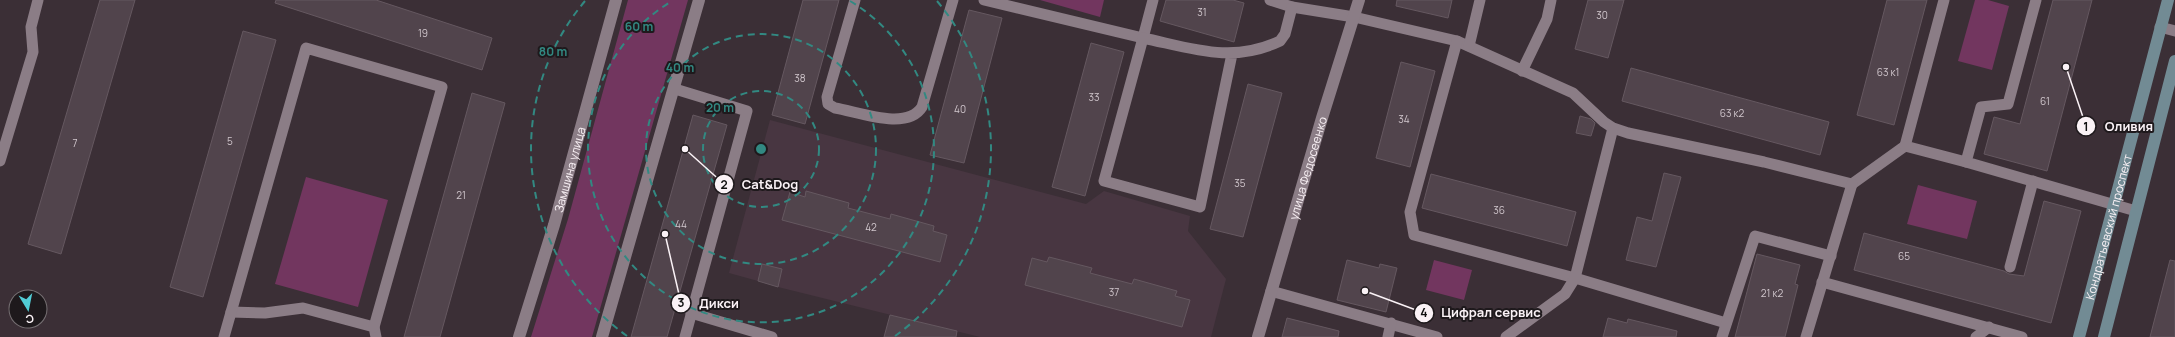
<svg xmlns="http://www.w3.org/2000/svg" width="2175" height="337" viewBox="0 0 2175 337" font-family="Manrope,sans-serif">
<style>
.built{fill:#483641}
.green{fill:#72365f}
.building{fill:#51444c;stroke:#655860}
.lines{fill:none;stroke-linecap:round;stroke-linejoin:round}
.service{stroke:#8b7d86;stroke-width:11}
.minor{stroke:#8b7d86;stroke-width:12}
.tertiary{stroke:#8b7d86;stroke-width:12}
.secondary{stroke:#728b94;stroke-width:12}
.ring{fill:none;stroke:#328982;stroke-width:2;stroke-dasharray:7 5}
.labels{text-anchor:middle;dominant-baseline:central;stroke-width:4;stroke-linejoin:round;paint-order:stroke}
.number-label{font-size:10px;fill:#d0c6cc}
.street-label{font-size:12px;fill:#faf2f6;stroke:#1e191c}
.centre{fill:#328982;stroke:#1e191c;stroke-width:2}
.ring-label{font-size:12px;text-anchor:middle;font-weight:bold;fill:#328982;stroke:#1e191c;stroke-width:4;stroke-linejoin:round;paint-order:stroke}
.leader{fill:none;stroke:#faf2f6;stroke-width:1.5}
.callout-dot{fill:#faf2f6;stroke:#1e191c;stroke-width:1.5}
.mark-label{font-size:12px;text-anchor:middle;font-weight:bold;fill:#111}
.callout-label{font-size:13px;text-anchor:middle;font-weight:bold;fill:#faf2f6;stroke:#1e191c;stroke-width:4;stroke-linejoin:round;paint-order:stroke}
</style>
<rect width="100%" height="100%" fill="#3b2f36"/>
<polygon class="built" points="770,120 1086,204 1104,191 1190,216 1188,231 1226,279 1211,337 980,337 778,287 782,269 762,264 758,281 729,273"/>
<g class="green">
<polygon points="628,0 688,0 592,337 531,337 568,219"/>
<polygon points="1040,0 1104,0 1100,17"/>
<polygon points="1975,0 1988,0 2009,6 1992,70 1958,61"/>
<polygon points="306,177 388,200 358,307 275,284"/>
<polygon points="1918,185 1977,201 1967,239 1907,224"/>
<polygon points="1434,260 1472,270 1464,300 1426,290"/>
</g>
<g class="building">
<polygon points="100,0 135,0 61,254 28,244"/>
<polygon points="276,0 376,0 492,38 482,70 275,3"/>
<polygon points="803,0 839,0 805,124 772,115"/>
<polygon points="1166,0 1233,0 1244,3 1234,42 1160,21"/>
<polygon points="1397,0 1452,0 1448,18 1396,6"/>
<polygon points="1588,0 1624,0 1608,58 1575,49"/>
<polygon points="1887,0 1927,0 1894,125 1857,115"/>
<polygon points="2053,0 2092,0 2047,171 1984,154 1994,117 2020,124"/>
<polygon points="969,10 1002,18 964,163 930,155"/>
<polygon points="243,31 276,40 203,297 170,287"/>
<polygon points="1091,43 1124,52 1085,196 1052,187"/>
<polygon points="1401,62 1435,71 1410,167 1376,158"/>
<polygon points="1631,68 1829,122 1820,155 1622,101"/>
<polygon points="1248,84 1282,93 1243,237 1210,229"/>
<polygon points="472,93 505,103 440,337 404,337"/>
<polygon points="693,115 727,125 667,337 631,337"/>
<polygon points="1580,116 1591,119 1595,123 1591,136 1576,133"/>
<polygon points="1664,173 1681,177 1656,267 1626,260 1637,217 1652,221"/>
<polygon points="1431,174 1576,212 1567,246 1422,208"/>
<polygon points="806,191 849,203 848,208 890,219 891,214 934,226 933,231 947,235 940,262 782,220 790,192 805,197"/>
<polygon points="2044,201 2081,211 2051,323 1854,270 1864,233 2004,271 2009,274 2024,276"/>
<polygon points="1757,254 1800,265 1795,284 1798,285 1785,337 1735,337"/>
<polygon points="1049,257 1092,268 1090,273 1132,284 1134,279 1177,291 1175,296 1190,300 1182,327 1025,285 1032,258 1047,262"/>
<polygon points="1347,260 1379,268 1380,264 1397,268 1386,312 1337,300"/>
<polygon points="2170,260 2175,261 2175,337 2150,337"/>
<polygon points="762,264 782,269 778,287 758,281"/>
<polygon points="890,315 957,331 956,337 884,337"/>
<polygon points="1287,318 1339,331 1338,337 1282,337"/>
<polygon points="1608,318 1627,323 1628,319 1677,331 1676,337 1603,337"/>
</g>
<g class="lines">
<g class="service">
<path d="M855,0l-28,97 1,7 7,4c24,4 72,23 87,-1l31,-107"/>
<polyline points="984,0 1143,38 1153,0"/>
<polyline points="1270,0 1292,7 1354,17 1457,41 1573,93 1604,122 1613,128 1628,133 1764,162 1852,184 1905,146"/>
<polyline points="1944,0 1905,146 1966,162"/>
<polyline points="2036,0 2008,104 1981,107 1966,162 2136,211"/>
<polyline points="2160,27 2175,31"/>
<polyline points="1457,41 1410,212 1414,235 1575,278 1726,323"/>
<polyline points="1469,46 1480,0"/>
<path d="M1232,54l-32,153 -96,-26 39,-143c48,10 89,26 137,3l5,-7 7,-27"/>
<polyline points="1522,71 1547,19 1551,0"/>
<polyline points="675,89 747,111 685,337"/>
<polyline points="0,161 33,52 31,27 38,0"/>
<polyline points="2010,267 2033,181"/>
<polyline points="1822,282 2022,337"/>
<polyline points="1271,291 1437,337"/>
<polyline points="231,312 265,313 303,308 374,327 376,337"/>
<polyline points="691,313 772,337"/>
<polyline points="224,337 306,48 442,87 374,327"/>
<polyline points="1388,337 1391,323"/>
<polyline points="1506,337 1565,294 1575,278 1613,128"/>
<polyline points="1722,337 1755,236 1831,256"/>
<polyline points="1806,337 1852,184"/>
<polyline points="1976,337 1989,327"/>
</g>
<path class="minor" id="s1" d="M1258,337l64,-219 37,-118"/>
<g class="tertiary">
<path id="s2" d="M519,337l35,-112 62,-225"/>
<polyline points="602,337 699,0"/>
</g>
<g class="secondary">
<path id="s3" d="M2079,337l89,-337"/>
<polyline points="2104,337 2175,61"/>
</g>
</g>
<g class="ring">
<circle cx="761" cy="149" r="58"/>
<circle cx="761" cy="149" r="115"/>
<path d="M850 1A173 173 0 1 1 672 1"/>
<path d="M627 336A230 230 0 0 1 585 1M937 1A230 230 0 0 1 895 336"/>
</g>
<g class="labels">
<g class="number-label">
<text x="1202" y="12">31</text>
<text x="1602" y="15">30</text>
<text x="423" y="33">19</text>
<text x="1888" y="72">63 к1</text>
<text x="800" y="78">38</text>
<text x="1094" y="97">33</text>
<text x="2045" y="101">61</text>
<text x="960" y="109">40</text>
<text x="1732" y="113">63 к2</text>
<text x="1404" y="119">34</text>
<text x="230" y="141">5</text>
<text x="75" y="143">7</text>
<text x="1240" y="183">35</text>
<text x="461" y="195">21</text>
<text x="1499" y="210">36</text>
<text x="681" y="224">44</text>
<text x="871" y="227">42</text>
<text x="1904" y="256">65</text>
<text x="1114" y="292">37</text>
<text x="1772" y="293">21 к2</text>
</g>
<g class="street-label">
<text stroke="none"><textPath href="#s1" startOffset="176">улица Федосеенко</textPath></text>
<text stroke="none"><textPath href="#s2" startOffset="175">Замшина улица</textPath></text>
<text stroke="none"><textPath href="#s3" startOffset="114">Кондратьевский проспект</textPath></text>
</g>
</g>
<circle cx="761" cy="149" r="6" class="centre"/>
<g class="ring-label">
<text x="639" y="31">60 m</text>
<text x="553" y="56">80 m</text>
<text x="680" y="72">40 m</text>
<text x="720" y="112">20 m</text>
</g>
<path class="leader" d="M2066 67L2086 126M685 149L724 184M665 234L681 303M1365 291L1424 313"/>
<g class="callout-dot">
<circle cx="2066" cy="67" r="4"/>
<circle cx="685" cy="149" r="4"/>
<circle cx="665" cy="234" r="4"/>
<circle cx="1365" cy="291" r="4"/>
<circle cx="2086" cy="126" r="10"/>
<circle cx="724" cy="184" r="10"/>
<circle cx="681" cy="303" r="10"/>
<circle cx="1424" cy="313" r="10"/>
</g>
<g class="mark-label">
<text x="2086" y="131">1</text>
<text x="724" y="189">2</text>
<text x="681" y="307">3</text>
<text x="1424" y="317">4</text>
</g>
<g class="callout-label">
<text x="2129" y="131">Оливия</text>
<text x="770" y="189">Cat&amp;Dog</text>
<text x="719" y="308">Дикси</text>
<text x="1491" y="317">Цифрал сервис</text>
</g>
<g transform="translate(28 309) rotate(170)"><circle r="19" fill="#1e191c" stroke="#767073"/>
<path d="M0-3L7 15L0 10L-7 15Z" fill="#52ccd5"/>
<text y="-6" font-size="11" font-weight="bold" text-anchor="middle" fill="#faf2f6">С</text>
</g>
</svg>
